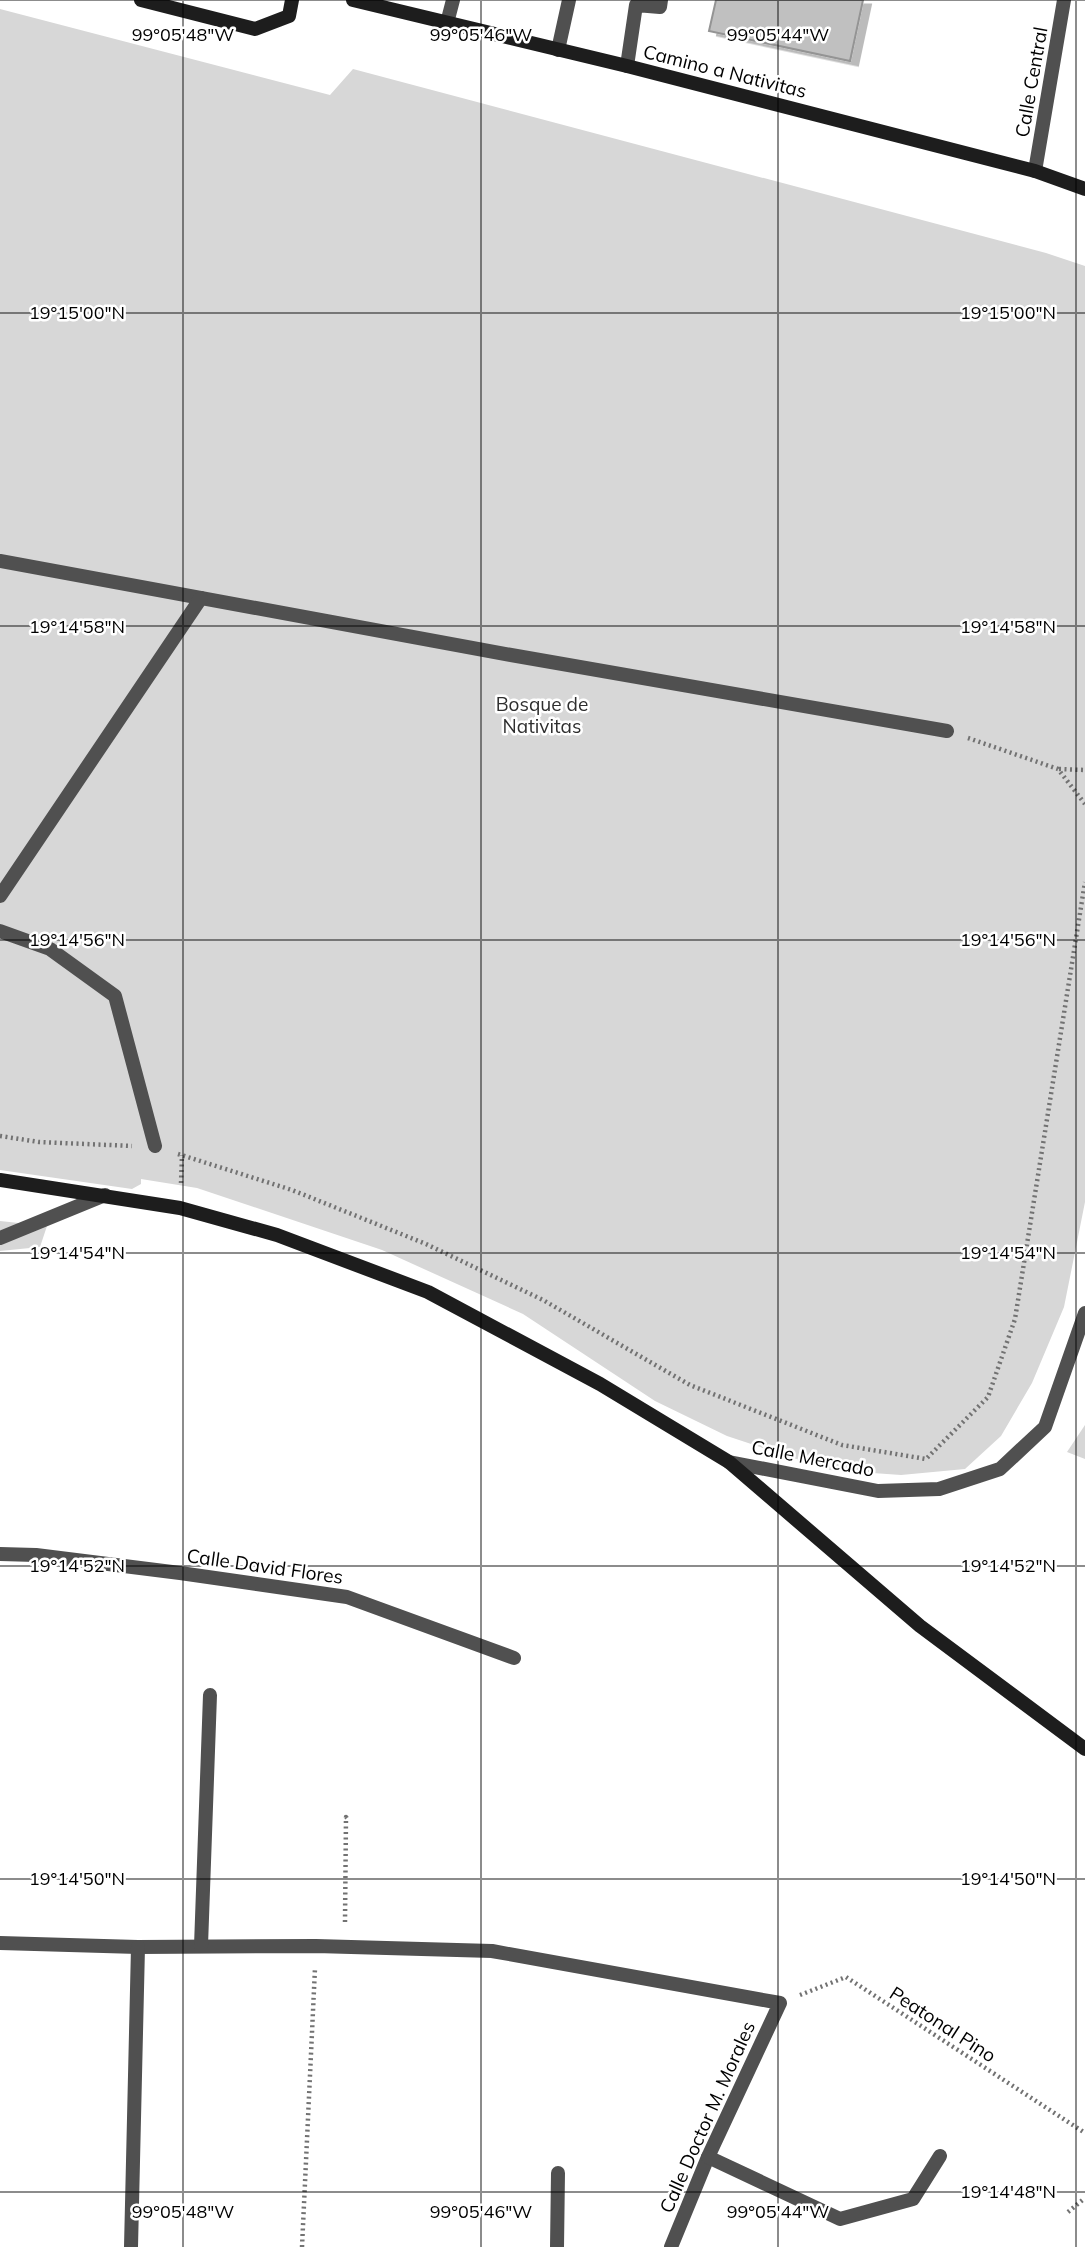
<svg xmlns="http://www.w3.org/2000/svg" width="1085" height="2247" viewBox="0 0 1085 2247" font-family="Mulish,sans-serif">
<style>
.green{fill:#d7d7d7}
.building{fill:#c0c0c0;stroke:#949494;stroke-width:2;filter:url(#shadow)}
.lines{fill:none;stroke-linecap:round;stroke-linejoin:round}
.path{stroke:#727272;stroke-width:4.5;stroke-dasharray:2 3.5;stroke-linecap:butt}
.service{stroke:#505050;stroke-width:14}
.minor{stroke:#505050;stroke-width:14}
.secondary{stroke:#1d1d1d;stroke-width:14}
.ticks{fill:none;stroke:#000;stroke-width:2;stroke-opacity:0.45}
.labels{text-anchor:middle;dominant-baseline:central;stroke-width:5;stroke-linejoin:round;paint-order:stroke}
.street-label{font-size:19px;fill:#000;stroke:#fff}
.park-label{font-size:19px;fill:#2e2e2e;stroke:#fff}
.ticks-label{font-size:18px;text-anchor:middle;fill:#000;stroke:#fff;stroke-width:5;stroke-linejoin:round;paint-order:stroke}
</style>
<defs>
<filter id="shadow"><feDropShadow dx="8" dy="4.5" stdDeviation="0" flood-color="#0004"/></filter>
</defs>
<rect width="100%" height="100%" fill="#fff"/>
<g class="green">
<polygon points="0,9 330,95 353,69 1046,253 1085,266 1085,1202 1064,1307 1032,1383 1001,1436 965,1469 901,1475 830,1470 727,1436 655,1401 523,1314 382,1250 197,1188 141,1179 141,1184 132,1189 0,1170"/>
<polygon points="0,1221 47,1226 40,1247 0,1251"/>
<polygon points="1085,1425 1085,1459 1067,1452"/>
</g>
<polygon class="building" points="716,0 863,0 850,61 709,31"/>
<g class="lines">
<g class="path">
<polyline points="968,738 1058,769 1085,804"/>
<polyline points="1059,769 1085,770"/>
<polyline points="0,1136 39,1142 132,1146"/>
<polyline points="178,1154 292,1190 426,1244 543,1300 690,1385 842,1445 926,1459 988,1397 1015,1319 1085,882"/>
<polyline points="181,1183 182,1155"/>
<polyline points="345,1922 346,1817 347,1818"/>
<polyline points="800,1995 846,1977 1085,2133"/>
<polyline points="1068,2212 1085,2198"/>
<polyline points="302,2247 315,1968"/>
</g>
<g class="service">
<polyline points="447,23 453,0"/>
<polyline points="558,50 569,0"/>
<polyline points="627,66 636,5 660,7 661,0"/>
<polyline points="0,561 511,655 947,731"/>
<polyline points="0,896 201,598"/>
<polyline points="0,931 50,949 115,996 155,1146"/>
</g>
<g class="minor">
<polyline points="1035,171 1064,0"/>
<polyline points="0,1238 105,1195"/>
<polyline points="729,1462 878,1491 939,1489 1000,1469 1045,1427 1085,1313"/>
<polyline points="0,1554 36,1555 180,1573 347,1597 514,1658"/>
<polyline points="0,1943 138,1947 316,1946 492,1951 780,2003 708,2157 671,2247"/>
<polyline points="201,1946 210,1695"/>
<polyline points="708,2157 840,2219 913,2199 940,2156"/>
<polyline points="131,2247 138,1947"/>
<polyline points="557,2247 558,2173"/>
</g>
<g class="secondary">
<polyline points="141,0 255,29 289,16 292,0"/>
<polyline points="353,0 627,66 1035,171 1085,189"/>
<polyline points="0,1180 180,1208 277,1235 428,1292 600,1384 729,1462 920,1626 1085,1749"/>
</g>
</g>
<path class="ticks" d="M0,0h1085M183,0v2247M481,0v2247M778,0v2247M1076,0v2247M0,313h1085M0,626h1085M0,940h1085M0,1253h1085M0,1566h1085M0,1879h1085M0,2192h1085"/>
<g class="labels">
<g class="street-label">
<text transform="translate(725 71) rotate(14)">Camino a Nativitas</text>
<text transform="translate(1031 82) rotate(-80)">Calle Central</text>
<text transform="translate(813 1458) rotate(11)">Calle Mercado</text>
<text transform="translate(265 1566) rotate(8)">Calle David Flores</text>
<text transform="translate(943 2024) rotate(33)">Peatonal Pino</text>
<text transform="translate(707 2117) rotate(-66)">Calle Doctor M. Morales</text>
</g>
<g class="park-label">
<text x="542" y="704">Bosque de<tspan x="542" dy="22">Nativitas</tspan></text>
</g>
</g>
<g class="ticks-label">
<text x="183" y="41">99°05'48"W</text>
<text x="481" y="41">99°05'46"W</text>
<text x="778" y="41">99°05'44"W</text>
<text x="77" y="319">19°15'00"N</text>
<text x="1008" y="319">19°15'00"N</text>
<text x="77" y="633">19°14'58"N</text>
<text x="1008" y="633">19°14'58"N</text>
<text x="77" y="946">19°14'56"N</text>
<text x="1008" y="946">19°14'56"N</text>
<text x="77" y="1259">19°14'54"N</text>
<text x="1008" y="1259">19°14'54"N</text>
<text x="77" y="1572">19°14'52"N</text>
<text x="1008" y="1572">19°14'52"N</text>
<text x="77" y="1885">19°14'50"N</text>
<text x="1008" y="1885">19°14'50"N</text>
<text x="1008" y="2198">19°14'48"N</text>
<text x="183" y="2218">99°05'48"W</text>
<text x="481" y="2218">99°05'46"W</text>
<text x="778" y="2218">99°05'44"W</text>
</g>
</svg>
